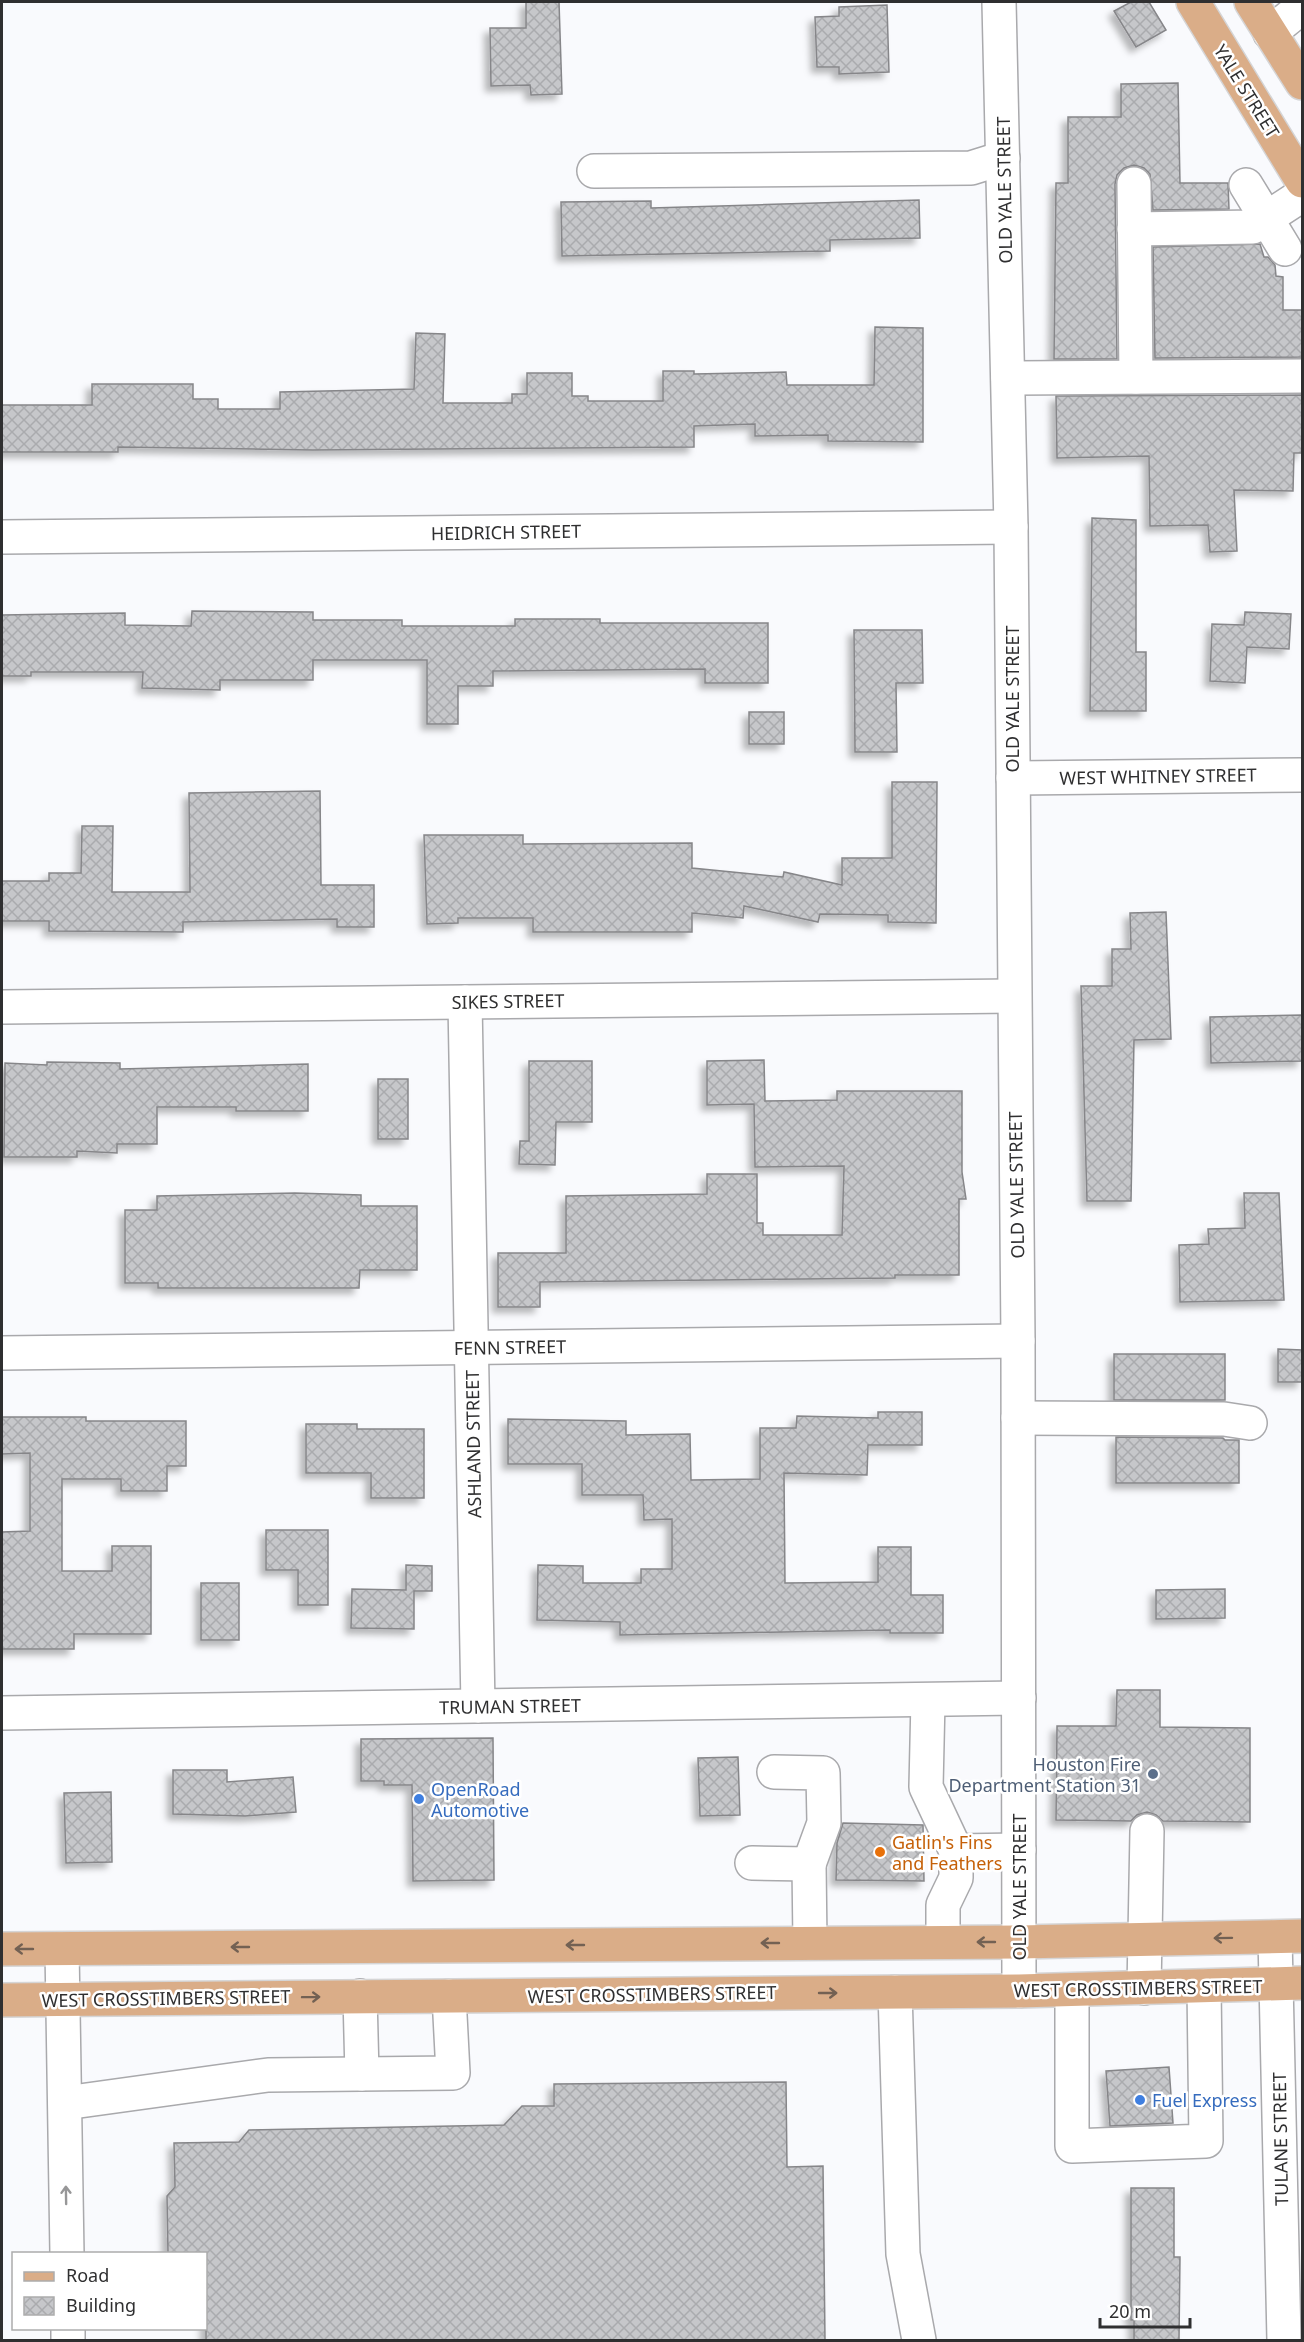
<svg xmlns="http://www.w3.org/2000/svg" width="1304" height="2342" viewBox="0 0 1304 2342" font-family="'Noto Sans',sans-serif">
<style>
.building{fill:url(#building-cross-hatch);stroke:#868689;stroke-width:1.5;filter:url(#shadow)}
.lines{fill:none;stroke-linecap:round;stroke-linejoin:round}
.minor-casing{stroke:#a9a9ac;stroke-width:36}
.major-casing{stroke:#d5d5d6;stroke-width:36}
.minor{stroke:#fff;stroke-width:33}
.major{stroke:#daad88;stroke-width:33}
.oneway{stroke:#736153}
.oneway2{stroke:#979798}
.service-dot{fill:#5c6f8a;stroke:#fff;stroke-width:2}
.shop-dot{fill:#3f7fe0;stroke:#fff;stroke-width:2}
.food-dot{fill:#e8710a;stroke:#fff;stroke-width:2}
.labels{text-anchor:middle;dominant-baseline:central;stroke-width:5;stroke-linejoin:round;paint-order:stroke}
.street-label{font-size:18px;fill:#2f2f30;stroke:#fff}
.service-label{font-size:18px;fill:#4e5e75;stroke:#fff;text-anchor:end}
.shop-label{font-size:18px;fill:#366cbe;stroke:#fff;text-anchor:start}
.food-label{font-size:18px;fill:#c56008;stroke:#fff;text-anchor:start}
</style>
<defs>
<pattern id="building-cross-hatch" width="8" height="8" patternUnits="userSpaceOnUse" patternTransform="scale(1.5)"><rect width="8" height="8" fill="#c6c7ca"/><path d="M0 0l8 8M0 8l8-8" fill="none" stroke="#aaabae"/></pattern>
<filter id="shadow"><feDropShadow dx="-5.5" dy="5.5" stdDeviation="3" flood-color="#0004"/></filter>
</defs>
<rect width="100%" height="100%" fill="#f9fafd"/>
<g class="building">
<polygon points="526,2 559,2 562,94 531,95 530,85 491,86 490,28 526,28"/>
<polygon points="1131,2 1149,2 1166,30 1136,47 1114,11"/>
<polygon points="887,5 889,72 839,74 839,67 817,67 815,17 839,16 839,7"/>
<polygon points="1178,83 1180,183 1228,183 1229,209 1153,210 1150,174 1144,168 1134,165 1124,168 1117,175 1115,184 1117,359 1054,359 1056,183 1068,183 1068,117 1121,117 1121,84"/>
<polygon points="919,200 920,238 830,240 830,251 562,256 561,202 651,201 651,208"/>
<polygon points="1260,244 1264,257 1268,257 1275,265 1276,276 1283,277 1283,310 1302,310 1302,357 1155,358 1153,247"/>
<polygon points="875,327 923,328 923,442 828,441 828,435 755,436 755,424 694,426 694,447 313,450 118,447 118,452 2,452 2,405 92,405 92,384 193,384 193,399 218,399 218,409 280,409 280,392 414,389 416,333 445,334 443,403 512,403 512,394 527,394 527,373 572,373 572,396 588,396 588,401 663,401 663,371 694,371 694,374 786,372 787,385 874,385"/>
<polygon points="1302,395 1302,453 1294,453 1293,491 1234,490 1237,551 1210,552 1208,525 1150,526 1149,456 1057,458 1056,396"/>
<polygon points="1092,518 1136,520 1136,652 1146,652 1146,711 1090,711"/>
<polygon points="192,611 313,612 313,620 402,620 402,626 515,626 515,619 600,619 600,623 768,623 768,683 705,683 705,669 493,671 493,686 458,686 458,724 427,724 427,660 313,660 313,680 220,680 220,690 142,688 143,672 31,672 31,676 2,676 2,615 125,613 125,625 191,626"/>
<polygon points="1245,612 1291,614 1289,649 1247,647 1245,683 1210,681 1212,624 1244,625"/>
<polygon points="854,630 922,630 923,683 896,683 897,752 855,752"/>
<rect x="749" y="712" width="35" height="32"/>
<polygon points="892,782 937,782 936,923 888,922 888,915 820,914 818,922 744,906 743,918 692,913 692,932 533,932 533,918 458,918 458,923 427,924 424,835 523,835 523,844 692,843 692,868 783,877 784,872 842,885 842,858 892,858"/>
<polygon points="320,791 321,885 374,885 374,927 337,927 337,919 183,922 183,932 49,931 49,921 2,921 2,881 49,881 49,873 81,873 82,826 113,826 112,892 190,892 189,793"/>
<polygon points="1166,912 1171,1039 1134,1040 1131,1201 1087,1201 1081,986 1112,986 1112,949 1131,949 1130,913"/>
<polygon points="1302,1015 1302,1061 1211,1063 1210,1017"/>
<polygon points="764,1060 765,1101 837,1100 837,1091 962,1091 962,1172 966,1199 959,1199 959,1275 895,1275 895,1278 540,1282 540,1307 498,1307 498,1253 566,1253 566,1196 707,1194 707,1174 757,1174 757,1223 763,1223 763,1235 842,1235 844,1166 755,1167 754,1104 707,1105 707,1061"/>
<polygon points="529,1061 592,1061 592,1122 556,1122 555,1165 519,1164 520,1141 529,1141"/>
<polygon points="47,1062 120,1063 120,1069 308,1064 308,1111 236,1111 236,1107 157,1107 157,1144 117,1144 117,1153 77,1151 77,1157 4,1157 5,1063 47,1065"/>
<rect x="378" y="1079" width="30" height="60"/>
<polygon points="295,1193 361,1195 361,1206 417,1206 417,1270 360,1270 359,1288 158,1288 158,1283 125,1283 125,1210 157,1210 157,1196"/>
<polygon points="1244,1193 1279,1193 1284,1300 1180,1302 1179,1245 1209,1244 1208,1229 1245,1228"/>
<polygon points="1278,1349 1302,1350 1302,1382 1278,1382"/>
<rect x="1114" y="1354" width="111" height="46"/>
<polygon points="878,1412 922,1412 922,1445 868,1445 867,1475 784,1473 785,1583 878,1582 878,1547 911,1547 911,1595 943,1595 943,1633 890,1633 890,1630 620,1635 620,1622 537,1620 538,1565 583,1566 583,1583 641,1583 641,1569 672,1569 672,1519 644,1520 643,1495 582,1495 582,1464 508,1464 508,1419 626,1421 626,1435 690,1434 691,1480 760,1479 760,1428 796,1428 797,1416 878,1418"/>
<polygon points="2,1417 86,1417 86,1421 186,1421 186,1466 167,1466 167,1491 121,1491 121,1479 62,1479 62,1571 112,1571 112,1546 151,1546 151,1634 74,1634 74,1649 2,1649 2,1532 30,1531 30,1453 2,1454"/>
<polygon points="306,1424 357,1424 357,1429 424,1429 424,1498 371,1498 371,1473 306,1473"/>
<polygon points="1116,1437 1223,1438 1225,1440 1239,1440 1239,1483 1116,1483"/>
<polygon points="266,1530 328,1530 328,1605 298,1605 298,1570 266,1570"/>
<polygon points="406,1565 432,1566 432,1591 414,1591 414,1629 351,1628 352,1589 406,1590"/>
<rect x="201" y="1583" width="38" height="57"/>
<polygon points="1225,1589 1225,1618 1156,1619 1156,1590"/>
<polygon points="1117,1690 1160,1690 1160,1727 1250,1728 1250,1822 1163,1821 1156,1815 1147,1812 1137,1815 1131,1821 1056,1820 1057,1726 1116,1726"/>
<polygon points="493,1738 494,1880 413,1881 412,1785 384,1785 384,1781 361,1781 361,1739"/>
<polygon points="738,1757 740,1815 700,1816 698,1758"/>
<polygon points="173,1770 227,1770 227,1782 293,1777 296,1812 245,1816 173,1814"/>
<polygon points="111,1792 112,1862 66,1863 64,1793"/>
<polygon points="843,1823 923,1825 924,1881 836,1880 837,1843"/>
<polygon points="1169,2067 1173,2123 1110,2126 1106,2071"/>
<polygon points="786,2082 787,2167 823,2166 825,2340 206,2340 206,2253 168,2253 167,2196 175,2187 174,2143 239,2142 249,2130 504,2125 522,2106 554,2106 554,2084"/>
<polygon points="1131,2188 1174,2188 1174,2257 1180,2257 1179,2340 1134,2340 1134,2320 1131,2320"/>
</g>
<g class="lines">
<defs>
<g id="minor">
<polyline points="999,2 1011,527 1018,1341 1019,1991"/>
<polyline points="1270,33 1302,7"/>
<polyline points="594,171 971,168 1003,158"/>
<polyline points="1134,184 1136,377"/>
<polyline points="1246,185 1285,249"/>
<polyline points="1134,229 1253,227 1302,195"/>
<polyline points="1008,378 1302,376"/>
<polyline points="2,537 1011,527"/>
<polyline points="1013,778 1302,775"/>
<polyline points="465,1002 478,1706"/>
<polyline points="2,1007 1014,996"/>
<polyline points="2,1353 1018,1341"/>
<polyline points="1018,1418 1224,1419 1250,1423"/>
<polyline points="928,1700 926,1787 956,1851 1019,1850"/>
<polyline points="2,1713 1019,1698"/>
<polyline points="774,1772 823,1773 824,1823 809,1864"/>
<polyline points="752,1863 809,1864 810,1943"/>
<polyline points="1275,1937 1284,2340"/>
<polyline points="943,1942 943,1905 956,1878 956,1851"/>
<polyline points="62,1949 67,2254"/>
<polyline points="1144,1988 1147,1831"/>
<polyline points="1072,1990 1072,2146 1206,2141 1204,1986"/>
<polyline points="895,1992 903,2254 919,2340"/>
<polyline points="360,1996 362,2074"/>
<polyline points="65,2103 268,2075 453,2073 449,1996"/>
<polyline points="68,2328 68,2340"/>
</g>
<g id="major">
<polyline points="1193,2 1302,181"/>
<polyline points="1251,2 1302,83"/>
<polyline points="2,1949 1019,1942 1302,1936"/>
<polyline points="2,2000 1019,1991 1302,1983"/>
</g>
</defs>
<use href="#minor" class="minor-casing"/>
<use href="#major" class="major-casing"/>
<use href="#minor" class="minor"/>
<use href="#major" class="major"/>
</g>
<defs><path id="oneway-shaft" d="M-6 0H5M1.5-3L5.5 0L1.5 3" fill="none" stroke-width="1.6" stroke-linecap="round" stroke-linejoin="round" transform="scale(1.5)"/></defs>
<g class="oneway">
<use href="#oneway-shaft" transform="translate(1223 1938) rotate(179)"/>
<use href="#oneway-shaft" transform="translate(986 1942) rotate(180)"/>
<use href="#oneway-shaft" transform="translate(770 1943) rotate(180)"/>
<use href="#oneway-shaft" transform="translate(575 1945) rotate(180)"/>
<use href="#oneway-shaft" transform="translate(240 1947) rotate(180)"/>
<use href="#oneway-shaft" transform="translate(24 1949) rotate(180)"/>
<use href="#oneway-shaft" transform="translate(828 1993)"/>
<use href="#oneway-shaft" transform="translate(311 1997) rotate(-1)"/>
</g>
<use class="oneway2" href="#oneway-shaft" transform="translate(66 2195) rotate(-91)"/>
<circle class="service-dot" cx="1153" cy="1774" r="6"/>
<g class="shop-dot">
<circle cx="419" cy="1799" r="6"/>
<circle cx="1140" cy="2100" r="6"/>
</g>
<circle class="food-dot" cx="880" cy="1852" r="6"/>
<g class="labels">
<g class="street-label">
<text transform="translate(1247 91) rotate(58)">YALE STREET</text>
<text transform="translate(1004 190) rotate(-91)">OLD YALE STREET</text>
<text transform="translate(506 532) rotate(-1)">HEIDRICH STREET</text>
<text transform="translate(1012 699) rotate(-90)">OLD YALE STREET</text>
<text transform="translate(1158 776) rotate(-1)">WEST WHITNEY STREET</text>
<text transform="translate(508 1001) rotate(-1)">SIKES STREET</text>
<text transform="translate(1016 1185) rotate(-91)">OLD YALE STREET</text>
<text transform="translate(510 1347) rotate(-1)">FENN STREET</text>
<text transform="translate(473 1444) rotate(-91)">ASHLAND STREET</text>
<text transform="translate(510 1706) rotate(-1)">TRUMAN STREET</text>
<text transform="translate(1019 1887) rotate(-90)">OLD YALE STREET</text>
<text transform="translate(1138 1988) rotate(-1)">WEST CROSSTIMBERS STREET</text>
<text transform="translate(652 1994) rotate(-1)">WEST CROSSTIMBERS STREET</text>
<text transform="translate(166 1998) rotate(-1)">WEST CROSSTIMBERS STREET</text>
<text transform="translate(1280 2139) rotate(-91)">TULANE STREET</text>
</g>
<g class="service-label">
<text x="1141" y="1764">Houston Fire<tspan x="1141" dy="21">Department Station 31</tspan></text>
</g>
<g class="shop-label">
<text x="431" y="1789">OpenRoad<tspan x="431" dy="21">Automotive</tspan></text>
<text x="1152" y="2100">Fuel Express</text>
</g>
<g class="food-label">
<text x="892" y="1842">Gatlin's Fins<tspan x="892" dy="21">and Feathers</tspan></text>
</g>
</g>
<rect width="1304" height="2342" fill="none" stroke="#2f2f30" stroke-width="6"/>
<rect x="12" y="2252" width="195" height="78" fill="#ffffff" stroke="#acacac" stroke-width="1.5"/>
<rect x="24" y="2272" width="30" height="9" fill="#daad88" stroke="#acacac" stroke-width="1.5"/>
<text x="66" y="2282" font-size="18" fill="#2f2f30">Road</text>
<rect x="24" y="2297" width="30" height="18" fill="url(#building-cross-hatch)" stroke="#acacac" stroke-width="1.5"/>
<text x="66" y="2312" font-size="18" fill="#2f2f30">Building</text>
<path d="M1100 2318v9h90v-9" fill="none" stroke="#2f2f30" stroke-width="3"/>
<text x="1109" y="2318" font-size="18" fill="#2f2f30" stroke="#ffffff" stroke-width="4.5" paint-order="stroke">20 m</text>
</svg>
